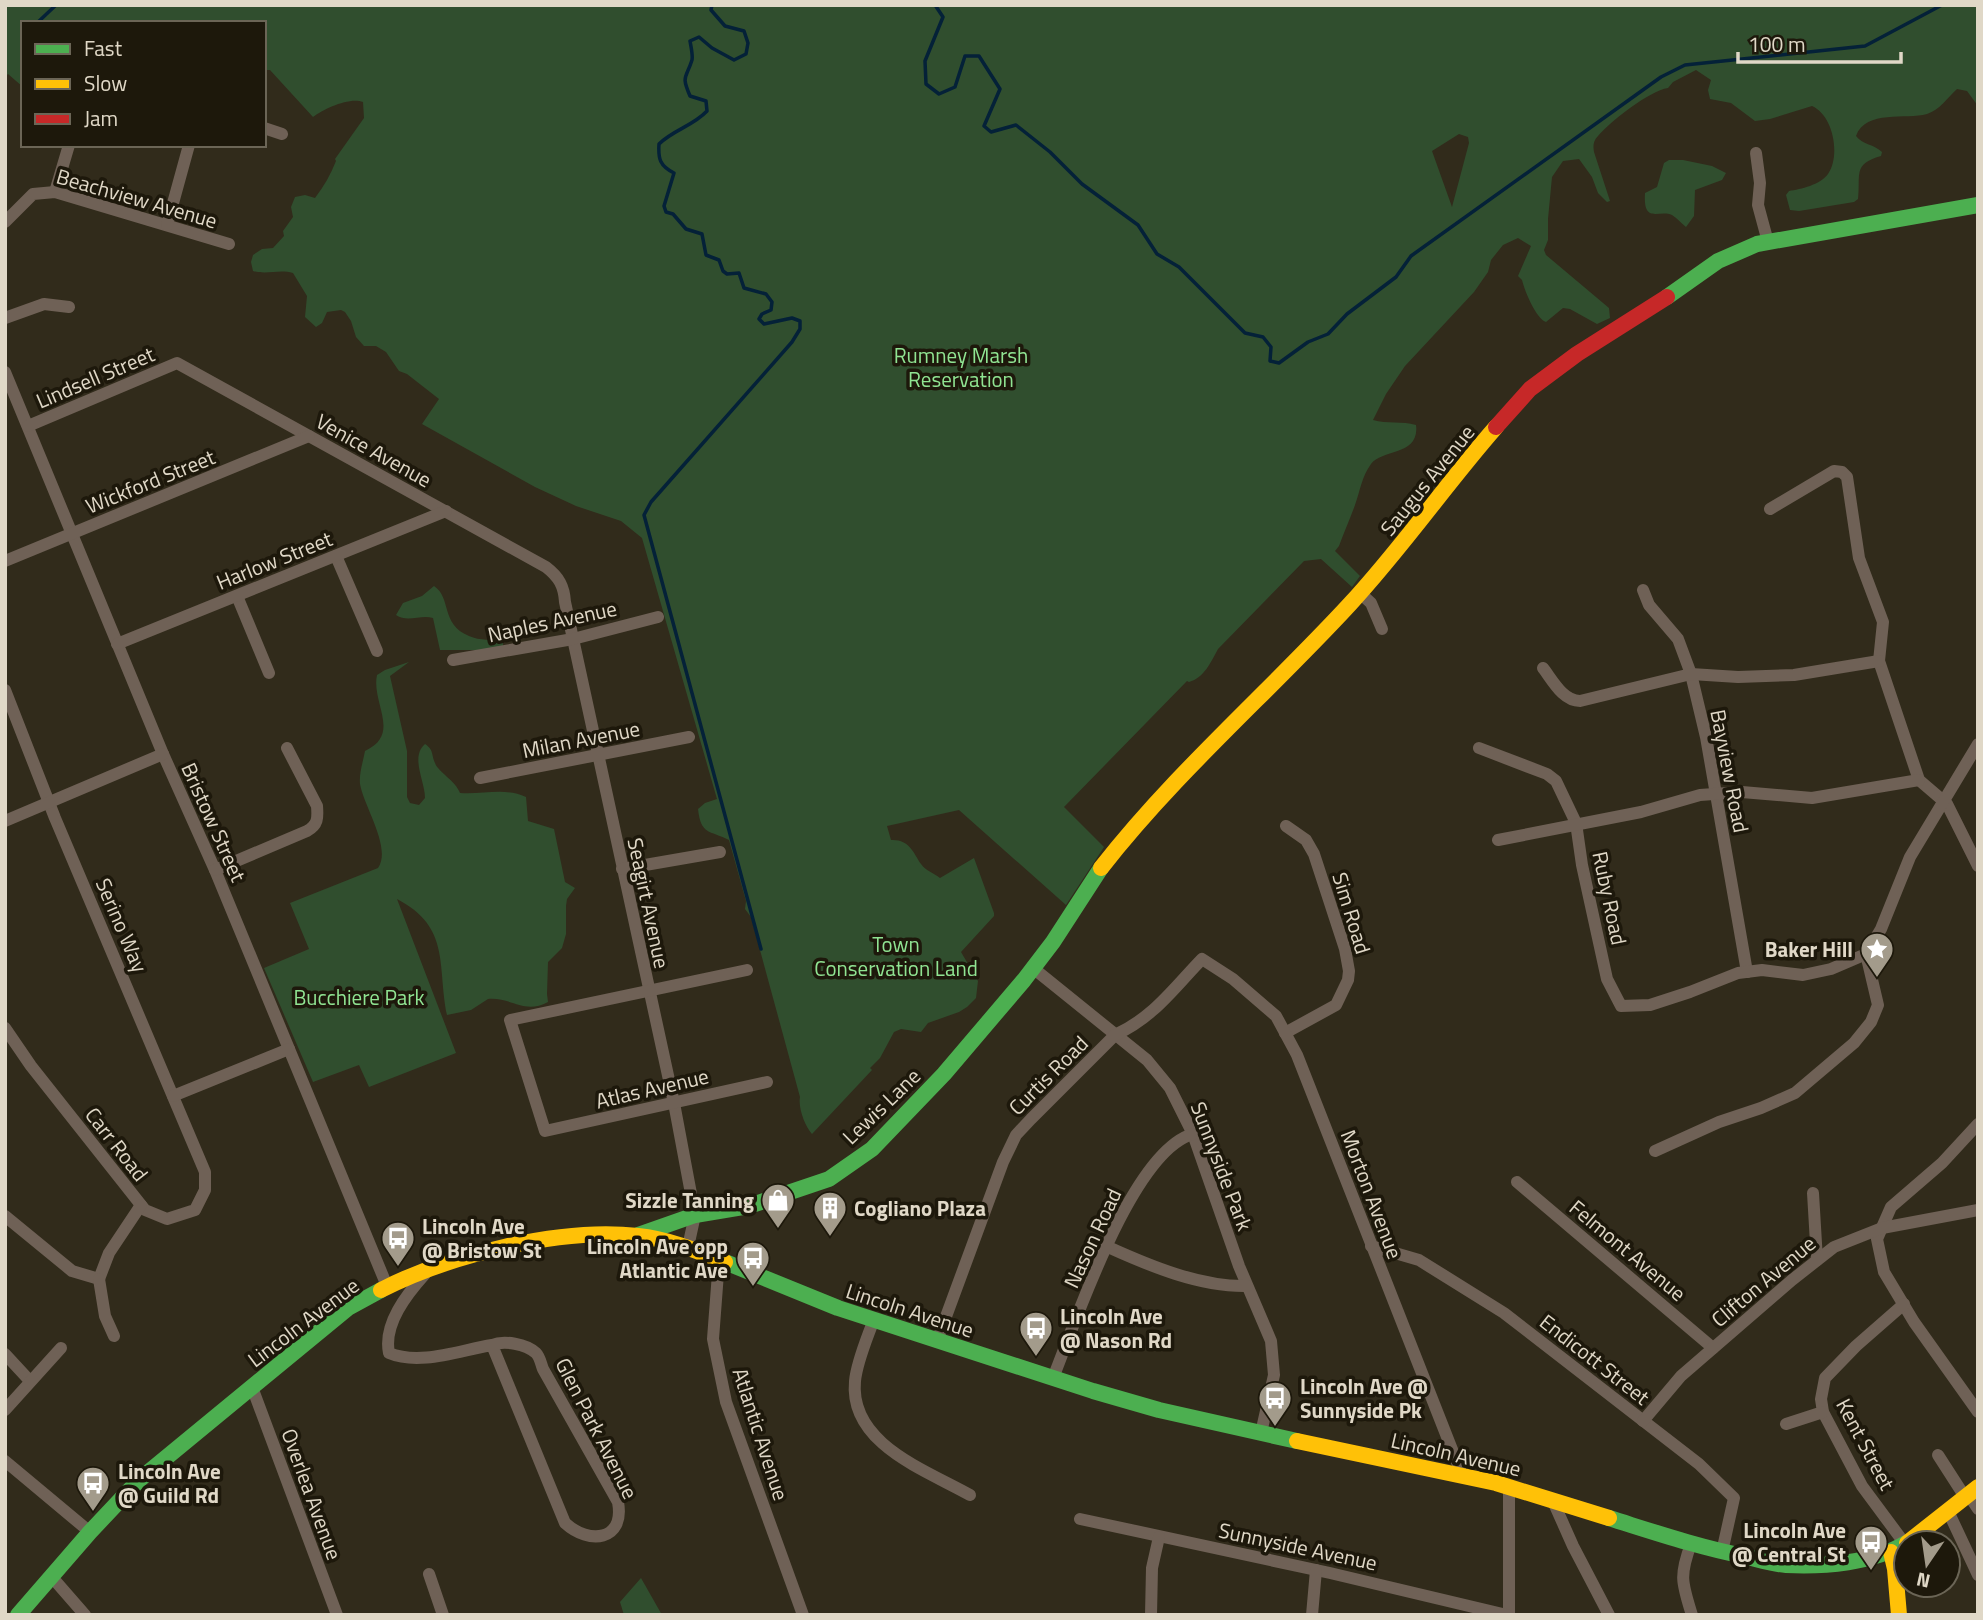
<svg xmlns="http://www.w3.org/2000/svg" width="1983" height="1620" viewBox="0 0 1983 1620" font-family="'Titillium Web',sans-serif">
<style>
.green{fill:#304e2e;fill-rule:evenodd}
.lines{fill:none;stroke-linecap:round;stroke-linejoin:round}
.stream{stroke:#042138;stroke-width:3.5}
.street{stroke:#6f6156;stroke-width:12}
.fast{stroke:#4caf50;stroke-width:16}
.slow{stroke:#ffc107;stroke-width:16}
.jam{stroke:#c62828;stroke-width:16}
.labels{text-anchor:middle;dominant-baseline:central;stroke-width:7;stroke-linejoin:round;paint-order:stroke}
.street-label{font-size:21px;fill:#e0d8c7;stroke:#1d180b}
.park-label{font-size:21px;fill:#90e492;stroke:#1d180b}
.poi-label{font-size:21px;font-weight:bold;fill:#e0d8c7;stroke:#1d180b;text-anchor:start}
</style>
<rect width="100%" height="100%" fill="#312b1b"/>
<g class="green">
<path d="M5,5h1973v101l-11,-15 -10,-2c-9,8 -17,21 -30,25 -21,6 -61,-5 -71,22 7,9 18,8 26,16l-1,4c-29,8 -20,19 -23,43l-4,3 -55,9 -9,-1 -4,-15 3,-4c12,-2 31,-6 39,-17 13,-19 5,-59 -16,-68l-42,13 -15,2 -24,-18 -21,-4 -2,-9 3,-10 -15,-10 -23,12 -5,6c-19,3 -57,33 -70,48 -5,5 -5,10 -4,16l16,49 -3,1 -9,-9 -6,-16 -13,-18 -16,2 -11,16 -4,42v21l-4,10 2,5 63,53 1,10 -13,6 -27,-15 -7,-1 -17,14c-10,-4 -21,-30 -24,-42l-4,-4 13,-30 -13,-8 -15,7 -12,15 -3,12 -14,20 -69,74 -19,28 -13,26c14,4 29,1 43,5 4,31 -34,24 -45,39 -9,12 -11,27 -16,41 -5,14 -11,27 -16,41l-4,5 25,25 -8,11 -31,-28 -17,2 -86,88c-7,13 -14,29 -29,33l-2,-1 -123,126 40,40 -38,58 -107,-95 -72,16 4,14c18,-1 22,12 30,24 5,7 13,9 19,14l34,-20 20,55v3l-33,36 17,29 -2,17 -9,9 -8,5 -31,11 -7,9 -20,-3 -7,3 -14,26 -10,10 2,2 -60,64c-7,-8 -14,-26 -12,-37l-49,-180 -6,-8 1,-8 -17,-61c-20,-10 -28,-5 -31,-31l7,-6 12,-4 -75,-261 -21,-17 -45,-15 -41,-19 -113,-63 17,-25 -32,-25 -8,-3 -13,-19 -10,-6h-12l-8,-9 -5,-16 -6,-9 -4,-2 -14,2 -5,11 -6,4 -11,-10 2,-21 -14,-23c-14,-4 -26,2 -40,-2l-2,-9 2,-7 9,-6 11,-1 11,-12 -1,-5 10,-14 -2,-10 4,-10 10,-2 10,3c9,-12 16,-24 21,-37l-1,-2 29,-41 -1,-16c-14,-5 -39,7 -50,15l-43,-47h-6v-47h-241v64l-15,-13 -3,3zM1459,134l9,3 1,6 -17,64 -20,-56z"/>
<path d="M1669,160h14l29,6 14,7 -4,7 -27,10 -1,26 -8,11c-4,-3 -9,-9 -14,-12 -13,-6 -29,10 -27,-22l12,-6 7,-24z"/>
<path d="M434,586c18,12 6,38 35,50 11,5 23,3 34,6v4l-12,4h-51l-7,-32c-12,-4 -25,5 -37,-3l7,-12 19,-7z"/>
<path d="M409,662l-19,14 17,75v46l3,6 9,2 6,-7c0,-17 -15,-41 0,-54 9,6 6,10 10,19 3,9 21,18 25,30 21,2 46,-6 66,4l2,24 26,8 11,53 10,6 -8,11 -1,7v28l-4,14 -14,14 -1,32 1,8c-24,13 -36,-5 -60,-3l-17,11 -24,5c-10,-49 4,-88 -50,-116l59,154 -87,34 -10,-22 -46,17 -49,-114 45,-19 -19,-46 88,-35c14,-20 -14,-61 -18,-84 -1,-11 3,-22 5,-33 37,-17 6,-48 12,-76l8,-5z"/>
<polygon points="641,1578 662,1615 624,1615 620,1602"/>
</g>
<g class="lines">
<g class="stream">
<path d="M712,5l-1,5 14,16 19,5 4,12 -2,11 -12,6 -22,-12 -13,-11 -9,4c1,6 3,14 2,19 -6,19 -11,15 -2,36l16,5 1,10c-14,15 -34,19 -48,33 -1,15 1,22 15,29l-10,33 2,6 7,2 13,15 16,5 4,21 13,5 4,11 4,3 12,-1 5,15 22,6 6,8 -1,8 -9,4 -3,5 5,5 28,-6 8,3v8l-8,13 -141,160 -7,13 117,434"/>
<polyline points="935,5 943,17 925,61 926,84 939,94 955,87 965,56 979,56 1000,89 984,126 991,132 1016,125 1050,152 1082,184 1138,225 1157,254 1179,267 1245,333 1263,337 1271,347 1270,361 1279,363 1308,342 1328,334 1347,314 1396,277 1411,256 1661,77 1685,65 1865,46 1942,5"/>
<polyline points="37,23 56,5"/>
</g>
<g class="street">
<polyline points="264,128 282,134"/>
<polyline points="1756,153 1760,183 1758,205 1768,242"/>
<polyline points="55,192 69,145"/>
<polyline points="5,222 33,194 55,192 229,244"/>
<polyline points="167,225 189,145"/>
<polyline points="5,318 44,304 69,307"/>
<polyline points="5,372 163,754 215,870 387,1286"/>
<path d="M28,426l149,-63 369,204c13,10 18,19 19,35l109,501 21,112 -7,32"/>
<polyline points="1770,509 1834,471 1842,472 1847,477 1859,558 1883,622 1879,661 1919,780 1947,804 1978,866"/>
<polyline points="336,556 377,651"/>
<polyline points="5,561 309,436"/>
<polyline points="1643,590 1649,605 1678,639 1691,674 1706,737 1747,972"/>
<polyline points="1360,593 1371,603 1382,629"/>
<polyline points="237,596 269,673"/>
<polyline points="117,644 446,511"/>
<polyline points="453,660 573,639 658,617"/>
<path d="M1543,668c10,13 20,33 37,33l111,-27 47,3 56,-2 85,-14"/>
<polyline points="5,690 55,818 205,1172 205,1190 195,1210 167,1219 145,1210 31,1066 5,1028"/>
<polyline points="1479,748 1547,774 1556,781 1576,823 1582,865 1607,979 1621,1006 1650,1005 1690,992 1738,973 1762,970 1803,975 1831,969 1866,954"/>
<polyline points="480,778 689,737"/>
<polyline points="5,821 163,754"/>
<polyline points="1498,840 1641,812 1700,795 1742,792 1812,798 1919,780"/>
<polyline points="622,869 720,852"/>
<path d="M215,870l92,-39c11,-6 11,-13 10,-25l-30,-58"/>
<polyline points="1033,968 1147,1060 1170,1088 1193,1134 1239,1266 1271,1341 1274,1375 1261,1433"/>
<polyline points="747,970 510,1020 545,1131 767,1082"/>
<polyline points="1285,1033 1336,1005 1348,980 1349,971 1345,949 1314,854 1306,840 1286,826"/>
<polyline points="173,1096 289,1049"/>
<polyline points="1978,1124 1942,1163 1891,1207 1877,1239 1884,1272 1914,1322 1978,1412"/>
<polyline points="1655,1151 1719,1122 1761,1108 1795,1093 1854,1043 1871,1022 1878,1005 1866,954 1881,929 1910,857 1978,744"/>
<polyline points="1517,1182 1713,1348"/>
<polyline points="1813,1193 1817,1260"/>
<polyline points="5,1216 72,1271 99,1279 109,1253 141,1205"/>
<polyline points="1371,1246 1419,1260 1504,1313 1699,1464 1734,1498 1722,1552"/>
<path d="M1108,1247c42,19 92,40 139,39"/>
<polyline points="719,1260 713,1339 726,1402 803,1615"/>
<path d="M425,1274c-18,20 -42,50 -36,79 31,13 71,-3 103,-8l73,178c24,22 60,18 53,-21l-75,-133c-2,-5 -3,-12 -7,-16 -10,-9 -32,-13 -44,-8"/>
<polyline points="99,1279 105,1316 114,1336"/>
<polyline points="1904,1304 1856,1346 1825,1378 1821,1399 1823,1412 1862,1486 1905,1544"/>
<path d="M874,1319c-7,20 -17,42 -19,62 -6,63 71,89 115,114"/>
<path d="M937,1341l66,-179 13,-27 15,-16 84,-84c39,-18 58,-46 87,-76l31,20 43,37 21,39 165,420"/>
<polyline points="5,1354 30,1381"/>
<path d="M1053,1378c23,-57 79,-227 140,-244"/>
<polyline points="252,1387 337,1615"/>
<polyline points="5,1410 61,1348"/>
<polyline points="1643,1421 1681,1376 1792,1280 1834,1247 1882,1228 1978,1210"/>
<polyline points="1786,1424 1823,1412"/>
<polyline points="1938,1455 1965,1497"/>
<polyline points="5,1461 90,1532"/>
<polyline points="1509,1487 1509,1615"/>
<polyline points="1968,1494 1978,1509"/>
<polyline points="1553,1501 1573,1546 1609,1615"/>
<polyline points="1948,1511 1978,1575"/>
<polyline points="1080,1519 1330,1573 1507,1615"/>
<path d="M1691,1544c-12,32 -9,39 1,71"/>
<polyline points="429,1574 443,1615"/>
<polyline points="51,1576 85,1615"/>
<polyline points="1151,1615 1152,1568 1159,1537"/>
<polyline points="1312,1615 1316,1570"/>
</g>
<g class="fast">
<polyline points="1667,297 1718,261 1757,244 1978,205"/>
<polyline points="638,1235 695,1215 749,1206 829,1179 872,1149 944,1074 1024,980 1053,942 1101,868"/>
<polyline points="725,1262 838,1308 1093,1391 1159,1410 1297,1441"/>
<path d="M1609,1518c45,14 89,29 135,38 13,3 28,8 42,9 38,2 87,-2 120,-22"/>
<polyline points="18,1615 90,1532 139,1480 348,1308 381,1290"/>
</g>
<g class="slow">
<path d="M1101,868c75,-96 167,-175 249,-264 52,-56 96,-120 146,-177"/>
<path d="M381,1290c68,-35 180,-63 257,-54 30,3 59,15 87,26"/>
<polyline points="1297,1441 1496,1483 1609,1518"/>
<polyline points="1907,1543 1978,1487"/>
<polyline points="1891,1552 1895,1569 1899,1615"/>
</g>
<polyline class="jam" points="1496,427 1530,389 1577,354 1667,297"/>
</g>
<defs>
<symbol id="sight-pin" viewBox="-11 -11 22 30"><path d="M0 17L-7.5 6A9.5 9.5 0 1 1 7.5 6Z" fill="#a39b8b" stroke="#1d180b"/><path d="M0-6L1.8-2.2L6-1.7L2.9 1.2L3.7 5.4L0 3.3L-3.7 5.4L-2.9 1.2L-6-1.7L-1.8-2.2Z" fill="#fff"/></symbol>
<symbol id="shop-pin" viewBox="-11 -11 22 30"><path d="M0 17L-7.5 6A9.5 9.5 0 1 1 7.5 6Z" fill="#a39b8b" stroke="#1d180b"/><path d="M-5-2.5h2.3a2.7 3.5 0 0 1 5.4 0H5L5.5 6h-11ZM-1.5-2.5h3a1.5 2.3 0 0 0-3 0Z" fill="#fff"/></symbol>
<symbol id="building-pin" viewBox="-11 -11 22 30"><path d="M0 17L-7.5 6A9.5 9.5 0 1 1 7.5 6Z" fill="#a39b8b" stroke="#1d180b"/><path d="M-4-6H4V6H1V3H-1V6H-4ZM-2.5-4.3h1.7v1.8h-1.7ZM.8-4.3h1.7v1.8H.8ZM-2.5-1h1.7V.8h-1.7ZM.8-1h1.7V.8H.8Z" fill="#fff"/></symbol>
<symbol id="bus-pin" viewBox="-11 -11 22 30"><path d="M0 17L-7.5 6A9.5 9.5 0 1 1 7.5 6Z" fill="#a39b8b" stroke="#1d180b"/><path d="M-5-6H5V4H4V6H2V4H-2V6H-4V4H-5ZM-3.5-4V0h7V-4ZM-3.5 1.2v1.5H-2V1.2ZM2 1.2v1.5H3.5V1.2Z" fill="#fff"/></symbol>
</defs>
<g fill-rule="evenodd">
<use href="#sight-pin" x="1858" y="930" width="38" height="52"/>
<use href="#shop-pin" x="759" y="1181" width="38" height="52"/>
<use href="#building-pin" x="811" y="1189" width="38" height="52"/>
<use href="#bus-pin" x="379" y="1219" width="38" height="52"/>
<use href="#bus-pin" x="734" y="1239" width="38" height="52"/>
<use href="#bus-pin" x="1017" y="1309" width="38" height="52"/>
<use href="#bus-pin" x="1256" y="1379" width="38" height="52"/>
<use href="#bus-pin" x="74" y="1464" width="38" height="52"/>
<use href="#bus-pin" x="1852" y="1523" width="38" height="52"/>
</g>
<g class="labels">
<g class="street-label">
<text transform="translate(137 198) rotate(16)">Beachview Avenue</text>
<text transform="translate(95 377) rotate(-23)">Lindsell Street</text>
<text transform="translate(374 450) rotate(29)">Venice Avenue</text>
<text transform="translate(1427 480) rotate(-51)">Saugus Avenue</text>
<text transform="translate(150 481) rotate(-22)">Wickford Street</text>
<text transform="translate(274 560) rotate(-22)">Harlow Street</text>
<text transform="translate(552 621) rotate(-12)">Naples Avenue</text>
<text transform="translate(581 739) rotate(-11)">Milan Avenue</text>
<text transform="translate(1730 771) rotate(79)">Bayview Road</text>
<text transform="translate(214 822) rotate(66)">Bristow Street</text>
<text transform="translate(1610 898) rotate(78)">Ruby Road</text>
<text transform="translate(649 903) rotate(78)">Seagirt Avenue</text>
<text transform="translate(1352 913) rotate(73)">Sim Road</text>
<text transform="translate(122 925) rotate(67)">Serino Way</text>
<text transform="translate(1048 1075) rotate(-45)">Curtis Road</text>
<text transform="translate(652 1088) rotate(-13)">Atlas Avenue</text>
<text transform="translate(881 1106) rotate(-44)">Lewis Lane</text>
<text transform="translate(117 1144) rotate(52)">Carr Road</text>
<text transform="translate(1222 1166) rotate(69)">Sunnyside Park</text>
<text transform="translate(1372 1194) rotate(69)">Morton Avenue</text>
<text transform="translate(1092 1238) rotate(-65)">Nason Road</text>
<text transform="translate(1628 1250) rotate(40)">Felmont Avenue</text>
<text transform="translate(1763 1281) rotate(-40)">Clifton Avenue</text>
<text transform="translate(910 1310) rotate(18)">Lincoln Avenue</text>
<text transform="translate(303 1322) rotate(-37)">Lincoln Avenue</text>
<text transform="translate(1595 1359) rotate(38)">Endicott Street</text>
<text transform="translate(597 1428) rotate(63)">Glen Park Avenue</text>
<text transform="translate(761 1434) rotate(72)">Atlantic Avenue</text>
<text transform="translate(1866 1444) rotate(62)">Kent Street</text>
<text transform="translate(1456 1454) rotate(13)">Lincoln Avenue</text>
<text transform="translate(312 1494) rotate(70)">Overlea Avenue</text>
<text transform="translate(1298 1546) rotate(12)">Sunnyside Avenue</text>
</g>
<g class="park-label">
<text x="961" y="355">Rumney Marsh<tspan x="961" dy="24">Reservation</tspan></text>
<text x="896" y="944">Town<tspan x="896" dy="24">Conservation Land</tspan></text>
<text x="359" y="997">Bucchiere Park</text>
</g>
<g class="poi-label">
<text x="1853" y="949" text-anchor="end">Baker Hill</text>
<text x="754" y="1200" text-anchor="end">Sizzle Tanning</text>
<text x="854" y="1208">Cogliano Plaza</text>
<text x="422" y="1226">Lincoln Ave<tspan x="422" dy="24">@ Bristow St</tspan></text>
<text x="728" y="1246" text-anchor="end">Lincoln Ave opp<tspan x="728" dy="24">Atlantic Ave</tspan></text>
<text x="1060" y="1316">Lincoln Ave<tspan x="1060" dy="24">@ Nason Rd</tspan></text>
<text x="1300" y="1386">Lincoln Ave @<tspan x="1300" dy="24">Sunnyside Pk</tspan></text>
<text x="118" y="1471">Lincoln Ave<tspan x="118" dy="24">@ Guild Rd</tspan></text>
<text x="1846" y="1530" text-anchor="end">Lincoln Ave<tspan x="1846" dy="24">@ Central St</tspan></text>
</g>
</g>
<rect width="1983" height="1620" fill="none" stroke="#e0d8c7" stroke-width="14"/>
<rect x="21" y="21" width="245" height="126" fill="#1d180b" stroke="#6b6556" stroke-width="2"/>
<rect x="35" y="44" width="35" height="10" fill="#4caf50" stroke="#6b6556" stroke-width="2"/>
<text x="84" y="56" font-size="21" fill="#e0d8c7">Fast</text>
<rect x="35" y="79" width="35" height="10" fill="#ffc107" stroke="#6b6556" stroke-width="2"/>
<text x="84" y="91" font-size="21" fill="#e0d8c7">Slow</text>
<rect x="35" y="114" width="35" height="10" fill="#c62828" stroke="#6b6556" stroke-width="2"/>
<text x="84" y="126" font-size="21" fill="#e0d8c7">Jam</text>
<g transform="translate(1927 1564) rotate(193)"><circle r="33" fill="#1d180b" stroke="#6b6556" stroke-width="2"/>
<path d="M0-5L12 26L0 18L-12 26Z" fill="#a39b8b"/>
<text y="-10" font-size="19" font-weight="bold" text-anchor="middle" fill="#e0d8c7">N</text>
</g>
<path d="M1738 52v10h163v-10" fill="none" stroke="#e0d8c7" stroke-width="3.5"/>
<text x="1748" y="52" font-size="21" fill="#e0d8c7" stroke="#1d180b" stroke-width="5" paint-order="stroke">100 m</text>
</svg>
